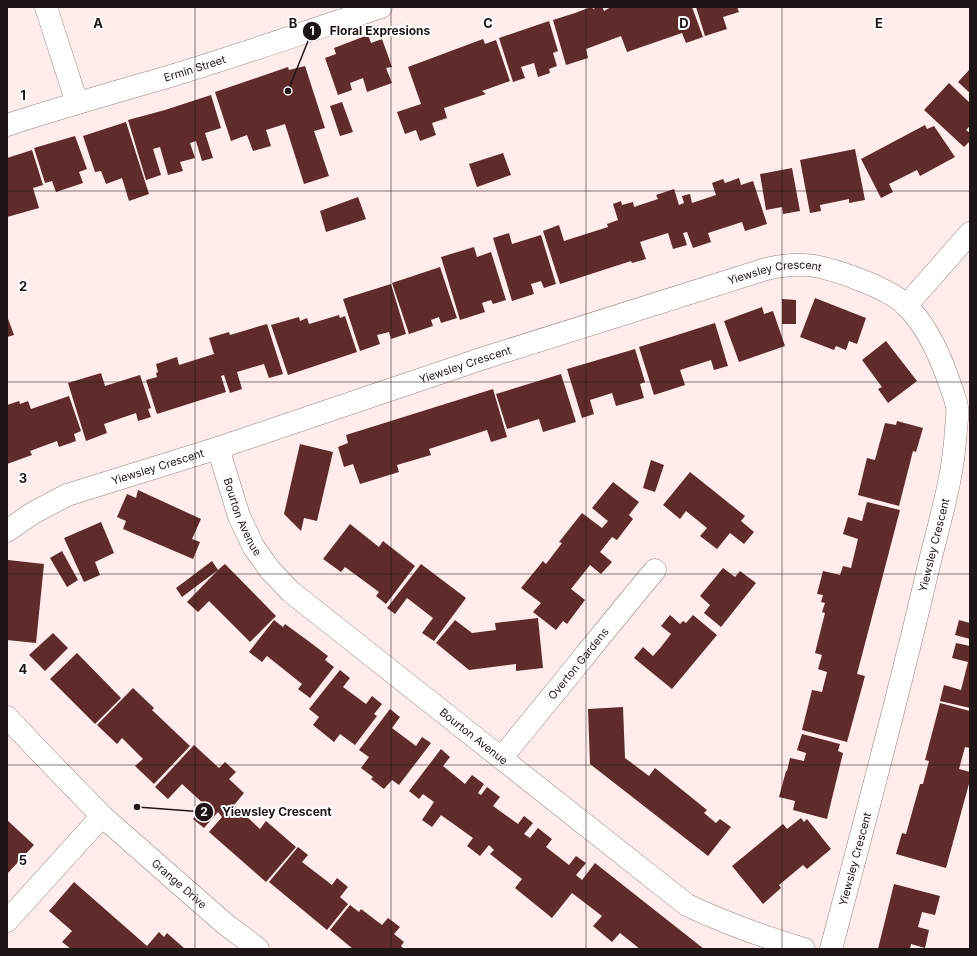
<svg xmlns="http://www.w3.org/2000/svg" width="977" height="956" viewBox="0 0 977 956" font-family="Inter,sans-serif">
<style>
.building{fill:#5f2b2b}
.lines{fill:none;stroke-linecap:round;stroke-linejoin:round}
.street-casing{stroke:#968180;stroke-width:23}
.secondary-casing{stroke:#968180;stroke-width:23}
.street{stroke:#fff;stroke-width:22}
.secondary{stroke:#fff;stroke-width:22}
.grid{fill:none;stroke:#1e1616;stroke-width:1;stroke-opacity:0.55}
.labels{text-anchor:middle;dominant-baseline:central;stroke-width:4;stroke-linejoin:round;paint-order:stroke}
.street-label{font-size:11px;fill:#1e1616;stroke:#fefefe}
.grid-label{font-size:13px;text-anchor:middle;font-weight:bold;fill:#1e1616;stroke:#fefefe;stroke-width:4;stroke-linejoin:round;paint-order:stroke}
.leader{fill:none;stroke:#1e1616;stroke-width:1.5}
.callout-dot{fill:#1e1616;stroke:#fefefe;stroke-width:1.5}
.mark-label{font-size:12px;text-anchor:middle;font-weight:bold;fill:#fff}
.callout-label{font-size:12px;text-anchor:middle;font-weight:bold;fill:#1e1616;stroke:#fefefe;stroke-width:4;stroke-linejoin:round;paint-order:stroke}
</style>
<rect width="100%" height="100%" fill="#ffeceb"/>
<g class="building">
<polygon points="591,7 592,7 593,9 597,7 602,7 604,11 611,7 692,7 703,37 686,43 682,33 627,52 621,36 586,49 588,58 566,65 553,20 575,13"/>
<polygon points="696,7 737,7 739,12 723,17 727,29 705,36"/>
<polygon points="549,21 558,51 553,53 557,66 549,69 550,73 538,77 534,63 521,67 525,78 513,82 499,38"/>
<polygon points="368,35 371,43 382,39 392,67 386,68 392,83 367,92 363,78 350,83 352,90 338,95 325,58 336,54 334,48"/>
<polygon points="483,39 485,44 496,40 510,81 482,91 486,94 444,108 447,118 432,123 436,135 420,141 416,130 405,134 397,112 421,104 408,67"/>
<polygon points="305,66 325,128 314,131 329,176 304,184 285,124 266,130 271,146 253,151 247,135 231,141 215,92 288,67 289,70"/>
<polygon points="970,69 970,93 958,82"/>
<polygon points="949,83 970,103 970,126 966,130 970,133 970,141 964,147 924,110"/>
<polygon points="211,95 221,128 205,133 213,158 202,161 196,141 190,143 195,158 180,162 183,171 168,175 160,147 153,149 161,175 146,180 128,120 165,110"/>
<polygon points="342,102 353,132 340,136 330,106"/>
<polygon points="126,122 149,194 129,201 122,178 106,184 101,171 95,172 83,136"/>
<polygon points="925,125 927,129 934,126 955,157 920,176 917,170 889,184 893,192 881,198 861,159"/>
<polygon points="75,136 87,169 79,172 83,183 56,192 52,181 45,183 34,148"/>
<polygon points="855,149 865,200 849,203 849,199 820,205 821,211 810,213 800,160"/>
<polygon points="32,150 43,185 33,188 39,208 7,217 7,158"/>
<polygon points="503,153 511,175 477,187 469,164"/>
<polygon points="792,168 800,211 783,214 782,207 766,210 760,174"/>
<polygon points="739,178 741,185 753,181 767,224 745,231 742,222 708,233 711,242 693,248 687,232 683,233 687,245 673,249 668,233 640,242 646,259 632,263 631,261 560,284 543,231 559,225 564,241 608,227 607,224 618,220 613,204 621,201 622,205 633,202 634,207 658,199 656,195 674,189 679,205 684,203 682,196 690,194 692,203 716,195 712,183 723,179 725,183"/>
<polygon points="358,197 366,219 326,232 320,211"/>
<polygon points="509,233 512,244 541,235 556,284 544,288 541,281 531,284 534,294 512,301 493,238"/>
<polygon points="474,247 477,257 491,252 506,300 493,304 491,300 482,303 485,312 460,320 441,257"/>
<polygon points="440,267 457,318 441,323 439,317 431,320 433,326 409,334 392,283"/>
<polygon points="391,284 406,334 391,339 389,332 377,335 380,344 360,351 343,299"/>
<polygon points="815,298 866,318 857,344 849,341 846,350 836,346 834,350 800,337"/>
<polygon points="782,299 796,300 796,324 782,324"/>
<polygon points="762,307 764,314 773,311 785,346 739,362 724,321"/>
<polygon points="339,315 340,318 345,316 357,352 288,375 271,325 299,317 300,321 307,318 309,324"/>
<polygon points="7,316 14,335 7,337"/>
<polygon points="715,323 728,366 714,370 711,360 680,370 685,385 654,395 639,347"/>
<polygon points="267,324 283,374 269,378 264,364 237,372 242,389 230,393 224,375 221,376 226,392 157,414 146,380 157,377 156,373 158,372 156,364 177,357 179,365 214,354 209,338 229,332 230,335"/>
<polygon points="886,341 917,381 888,403 878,389 882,387 862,360"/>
<polygon points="635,349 645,382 640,384 644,398 616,406 612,393 590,400 594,414 582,418 567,369"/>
<polygon points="101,373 105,386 140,375 151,408 148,409 151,417 138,421 136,413 104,424 107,433 86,441 68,383"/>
<polygon points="561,374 576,422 543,432 539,419 507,429 496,394"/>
<polygon points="493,389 507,437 491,442 487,430 429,449 431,455 397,465 399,472 360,484 353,464 344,467 338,447 348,443 346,435"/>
<polygon points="69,396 81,431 74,434 76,441 59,447 57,441 30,451 32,455 7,464 7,405 19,401 20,404 28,401 31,409"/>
<polygon points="897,421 923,428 916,452 913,451 899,506 858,495 867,458 875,460 885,423 896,425"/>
<polygon points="300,444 333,452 317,521 304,518 301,531 284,514"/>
<polygon points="651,460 664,465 655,492 643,488"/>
<polygon points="690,472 745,516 741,521 754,532 744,544 730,533 717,549 700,536 707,528 686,511 680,519 663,505"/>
<polygon points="613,482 639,502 629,515 633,519 617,540 612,537 600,552 612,562 601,574 590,565 571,589 585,600 567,624 563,621 556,630 533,612 541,603 521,588 543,561 546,564 562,543 559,542 582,513 602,528 608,521 592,508"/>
<polygon points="138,490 201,519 192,539 200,542 193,559 123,529 126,521 117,517 127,494 136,498"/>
<polygon points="867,502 900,510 857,674 865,676 847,742 802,730 812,690 822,692 827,672 818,669 822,655 815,653 825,613 822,612 825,603 821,602 823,595 817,594 823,571 840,575 843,566 851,568 858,539 843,534 848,517 862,521"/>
<polygon points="101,522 114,553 95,562 100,575 84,582 64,538"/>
<polygon points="350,524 379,547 383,541 415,566 386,604 376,596 379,592 345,567 341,572 323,559"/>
<polygon points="62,551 78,580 67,587 50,558"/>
<polygon points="8,560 44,564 36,643 7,640"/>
<polygon points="212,561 218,570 225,564 276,616 250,642 209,601 198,612 187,602 218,570 182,597 176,588"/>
<polygon points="421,564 466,598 434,641 422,633 433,618 407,598 395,614 387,608"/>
<polygon points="723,568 735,577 740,571 756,583 721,627 704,613 710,605 700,596"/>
<polygon points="670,615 680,624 683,621 686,623 693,615 717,635 672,689 634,658 643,647 653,656 661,647 671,634 661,626"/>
<polygon points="538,618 543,668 516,671 516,664 469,670 436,643 455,620 472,633 496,630 495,623"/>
<polygon points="274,620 283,627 285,624 307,640 328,656 325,660 334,667 310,698 298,689 302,684 267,656 262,662 249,652"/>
<polygon points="959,620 970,623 970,639 955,635"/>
<polygon points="53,633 68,648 45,671 29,655"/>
<polygon points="956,643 970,646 970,708 940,701 944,685 961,690 968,662 952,658"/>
<polygon points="77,653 121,698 95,724 50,679"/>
<polygon points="340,670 350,678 343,687 366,704 372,696 382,704 374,714 377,716 355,745 340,734 334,742 313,725 319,717 309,709"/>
<polygon points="133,688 154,708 152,710 190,746 154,784 135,766 143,759 122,738 117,744 97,725"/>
<polygon points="940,703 970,711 970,748 965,747 959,769 970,772 970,780 946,868 896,854 902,833 906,834 920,784 923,784 929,761 925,760"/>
<polygon points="623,707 625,758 649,776 655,768 707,810 704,813 716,823 720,819 731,827 708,856 590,764 588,709"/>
<polygon points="390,709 400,717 392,728 416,746 422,737 431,743 399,785 392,780 384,789 371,779 373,777 361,768 369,757 359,750"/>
<polygon points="802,734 840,744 838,751 843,753 827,819 793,810 795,801 779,797 786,771 787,771 790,758 804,761 806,753 797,750"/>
<polygon points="194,745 219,768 225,762 236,772 229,779 244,793 234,805 260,829 266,821 296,847 266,882 209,832 222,817 218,812 204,828 193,819 205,805 182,784 168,799 155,787"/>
<polygon points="441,749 450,757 443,766 465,784 472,775 484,784 478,793 481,795 487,787 500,797 493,806 518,824 524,816 533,823 524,834 530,838 538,828 552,839 546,847 569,865 576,856 586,863 576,875 582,880 595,863 704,949 640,949 620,933 612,942 593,926 602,916 572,893 552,918 515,888 522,879 490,854 494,850 489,845 480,856 467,846 473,838 441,815 432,827 422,820 434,802 423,794 419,799 409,791"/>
<polygon points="801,818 804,822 807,819 831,849 807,869 803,865 779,885 781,888 763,904 732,866 783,824 787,829"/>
<polygon points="7,820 34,845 7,874"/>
<polygon points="298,847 308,855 302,862 332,885 337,878 348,887 340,897 348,904 327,930 269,882"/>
<polygon points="74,882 147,946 159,932 164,937 167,933 185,949 71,949 62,942 72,931 49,911"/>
<polygon points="894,884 940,896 935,915 922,912 918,927 929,930 925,948 911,944 910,949 878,949"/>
<polygon points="350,905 359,912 361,909 382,925 388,918 400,927 394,934 404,942 401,946 404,949 353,949 330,930"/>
</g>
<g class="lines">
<defs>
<g id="street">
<polyline points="46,7 77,103"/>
<polyline points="906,306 970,233"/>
<path id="s1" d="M218,448l21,68 14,30 17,24 21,22 396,313c38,18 77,32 117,44"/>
<path id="s2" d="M7,531l26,-18 34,-18 151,-47 266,-90 282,-89c17,-4 33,-6 49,-3 25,5 73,22 91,39 19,19 32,46 41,71 3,9 9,23 10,31 1,7 0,14 -1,21 -2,47 -16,92 -27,137 -30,129 -64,256 -98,384"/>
<path id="s3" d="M7,717l29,31 66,68 122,107 34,26"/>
<path id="s4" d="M501,758c52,-62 102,-126 154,-188"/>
<polyline points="7,921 102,816"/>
</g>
<g id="secondary">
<path id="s5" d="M7,125c52,-17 105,-32 157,-47 73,-22 145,-47 217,-71"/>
</g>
</defs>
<use href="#street" class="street-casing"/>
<use href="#secondary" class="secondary-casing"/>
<use href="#street" class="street"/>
<use href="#secondary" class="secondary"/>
</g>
<path class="grid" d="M195,7v942M391,7v942M586,7v942M782,7v942M7,191h963M7,382h963M7,574h963M7,765h963"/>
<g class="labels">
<g class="street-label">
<text stroke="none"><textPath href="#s5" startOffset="196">Ermin Street</textPath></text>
<text stroke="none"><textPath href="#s2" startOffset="813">Yiewsley Crescent</textPath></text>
<text stroke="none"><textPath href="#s2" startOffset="489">Yiewsley Crescent</textPath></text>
<text stroke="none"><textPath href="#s2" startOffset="165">Yiewsley Crescent</textPath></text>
<text stroke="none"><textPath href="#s1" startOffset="73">Bourton Avenue</textPath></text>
<text transform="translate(934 545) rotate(-76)">Yiewsley Crescent</text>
<text stroke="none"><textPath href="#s4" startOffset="122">Overton Gardens</textPath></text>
<text stroke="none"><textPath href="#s1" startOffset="397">Bourton Avenue</textPath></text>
<text transform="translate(855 859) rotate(-75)">Yiewsley Crescent</text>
<text stroke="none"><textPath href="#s3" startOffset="240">Grange Drive</textPath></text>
</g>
</g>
<g class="grid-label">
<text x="98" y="28">A</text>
<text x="293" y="28">B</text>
<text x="488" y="28">C</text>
<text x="684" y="28">D</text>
<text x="879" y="28">E</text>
<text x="23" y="100">1</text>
<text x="23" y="291">2</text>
<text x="23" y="483">3</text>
<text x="23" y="674">4</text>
<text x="23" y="865">5</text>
</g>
<path class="leader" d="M288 91L312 31M137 807L204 812"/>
<g class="callout-dot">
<circle cx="288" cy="91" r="4"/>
<circle cx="137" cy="807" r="4"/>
<circle cx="312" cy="31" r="10"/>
<circle cx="204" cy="812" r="10"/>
</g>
<g class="mark-label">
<text x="312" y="35">1</text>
<text x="204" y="816">2</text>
</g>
<g class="callout-label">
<text x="380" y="35">Floral Expresions</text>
<text x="277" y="816">Yiewsley Crescent</text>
</g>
<rect width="977" height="956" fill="none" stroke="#1e1616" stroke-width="16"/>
</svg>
